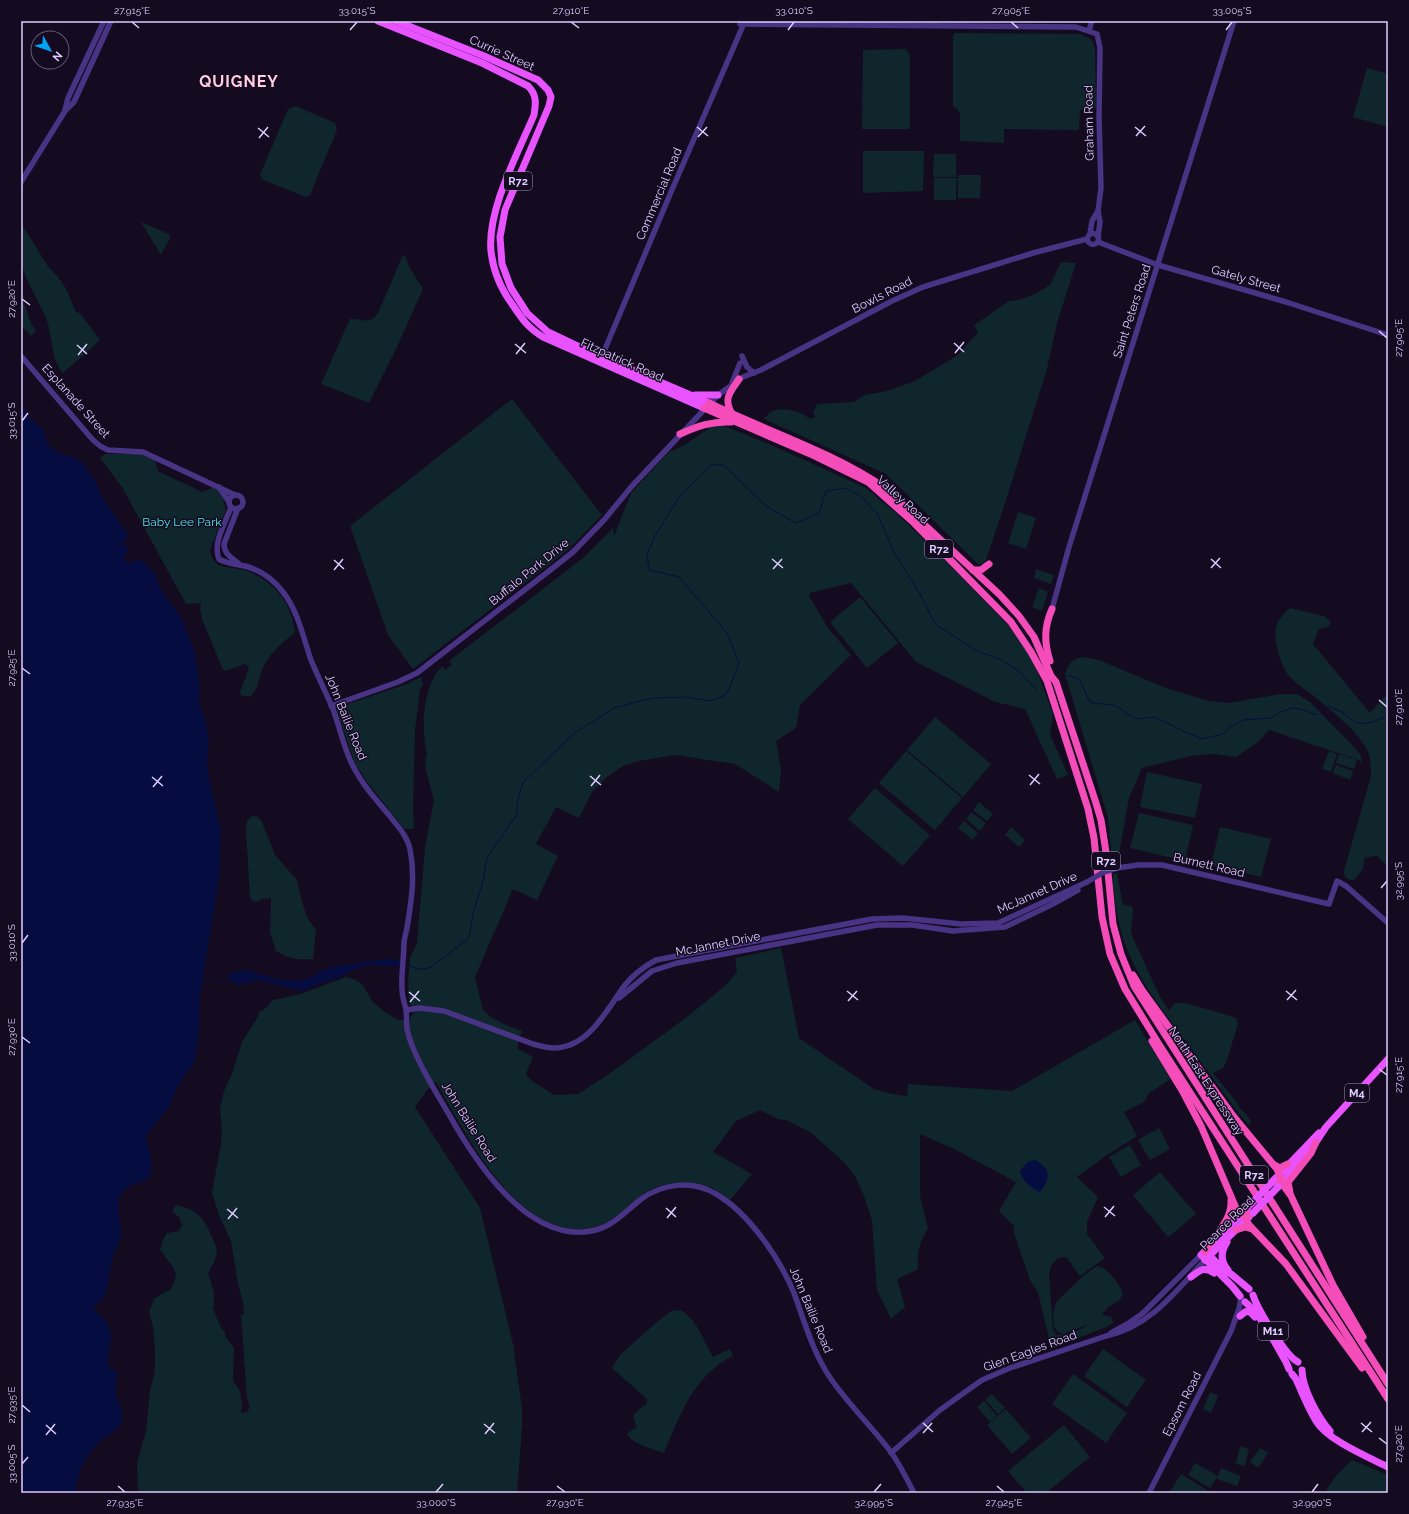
<svg xmlns="http://www.w3.org/2000/svg" width="1409" height="1514" viewBox="0 0 1409 1514" font-family="Raleway,sans-serif">
<style>
.green{fill:#0e262c}
.water{fill:#050d40}
.lines{fill:none;stroke-linecap:round;stroke-linejoin:round}
.stream{stroke:#050d40;stroke-width:1}
.tertiary{stroke:#493384;stroke-width:5.5}
.primary{stroke:#e853ff;stroke-width:7}
.trunk{stroke:#f44db9;stroke-width:7}
.tertiary-bridge{stroke:#493384;stroke-width:5.5}
.primary-bridge{stroke:#e853ff;stroke-width:7}
.ticks{fill:none;stroke:#deccff;stroke-width:1.5}
.labels{text-anchor:middle;dominant-baseline:central;stroke-width:3;stroke-linejoin:round;paint-order:stroke}
.shield{fill:#140b21;stroke:#a192bc;stroke-width:1}
.shield-label{font-size:11px;font-weight:bold;fill:#deccff}
.street-label{font-size:12px;fill:#deccff;stroke:#140b21}
.park-label{font-size:12px;fill:#4fe8e6;stroke:#140b21}
.district-label{font-size:16px;font-weight:bold;letter-spacing:1px;fill:#ffcee1;stroke:#140b21}
.neatline{fill:none;stroke:#deccff;stroke-width:1.5}
.ticks-label{font-size:10px;text-anchor:middle;fill:#deccff}
</style>
<rect width="100%" height="100%" fill="#140b21"/>
<g class="green">
<polygon points="955,33 1080,34 1091,39 1095,48 1096,107 1094,109 1080,110 1079,130 1004,129 1004,143 960,141 960,114 956,108 953,107 953,36"/>
<polygon points="906,49 910,55 910,129 862,129 863,50"/>
<polygon points="1367,68 1388,74 1388,127 1353,117"/>
<polygon points="296,106 335,123 337,130 310,195 306,197 263,180 260,175 288,109"/>
<polygon points="863,151 924,151 923,191 863,193"/>
<polygon points="934,154 956,154 956,177 933,177"/>
<polygon points="958,175 981,175 980,198 958,198"/>
<polygon points="934,178 957,178 956,200 934,200"/>
<polygon points="141,222 169,234 170,238 161,255"/>
<path d="M21,223l28,45 9,9 7,10 11,25 4,1 20,27 -37,33c-13,-15 -10,-37 -17,-55 -7,-19 -22,-37 -25,-58 -2,-12 0,-25 0,-37z"/>
<path d="M403,255l2,1 4,11 13,20v4l-24,54 -29,58 -48,-19 29,-65c13,-1 19,7 28,-6z"/>
<path d="M1061,262l15,1 -19,60 -10,46 -41,131 -21,63 -6,2 -93,-91 -122,-55c2,-2 4,-6 6,-7 12,-6 31,-1 40,7l5,-2 -2,-4 4,-9 37,-2 11,-7 22,-4 28,-10 43,-26 20,-23 -4,-7 35,-24 9,-1 13,-4 19,-11z"/>
<path d="M21,298c7,10 7,23 15,33l-5,5 -10,-11z"/>
<polygon points="512,399 602,515 568,550 413,669 388,635 350,526"/>
<path d="M717,423l52,21 97,44 30,25 40,38 74,76 22,30 21,57 -3,20 18,41 -11,4 -32,-70 -30,-7 -79,-40 -65,-79 -41,10 -1,3 19,32 23,27 -51,50 -4,23 -20,13 5,29 -2,22 -44,-28 -60,-9 -36,6 -16,5 -16,11 -15,15 -13,26 -23,-11 -20,37 22,12 -21,44 -24,-11 -38,88 8,33 8,7 15,8 16,6 -4,10v8l15,8 -7,17 6,7 22,14 24,-1 31,-20 78,-57 39,-32 11,-13 -2,-14 46,-10 18,90 75,51 18,5 15,2 1,-12 104,7 123,-71 36,59 -22,14 -5,9 -20,10 13,24 -30,19 -30,22 21,20 -11,25v12l18,24 -25,18 -14,-19 -8,1 -6,6 -3,9 4,56 3,6c11,0 22,-3 31,-10l-24,9 -5,-2 -4,-6 -1,-13 3,-11 28,-27 13,-9c11,2 23,18 26,28l-3,6 -13,8 -5,7 7,1 3,2 1,5 -4,3 -49,19 -6,3 -4,-5 -12,-51 -8,-12 -16,-47v-7l-15,-15 17,-29 -62,-33 -34,-15v62l8,32c-9,16 -11,23 -10,41l-21,10 8,28 -14,12 -14,-29 -5,-70 -8,-24 -8,-18 -11,-15 -35,-31 -24,-12 -8,-1 -18,-9 -24,11 -23,31 39,22 -22,26c-7,-5 -16,-12 -24,-14 -17,-5 -40,-5 -56,4 -18,10 -30,27 -49,35 -6,3 -14,4 -21,4 -67,2 -115,-97 -144,-147l-9,8 -12,17 65,101 33,136 9,64v20l-5,65h-379l-1,-30 9,-32 4,-40 5,-20v-21l-2,-23 -4,-16 6,-13 16,-9 3,-6 2,-9 -3,-7 -13,-17 3,-10 4,-7 12,-2 3,-6 -3,-8 -7,-6 4,-6c21,4 29,13 36,33 2,3 4,8 5,11 0,9 -5,17 -9,24l6,19v14l-2,3 3,4 5,13 5,7 2,6 7,9 -1,33 7,10 2,12 -1,10 6,-1 3,-5 -3,-9 -6,-84 3,1 -1,-13 -5,-18 -7,-43 -12,-26 -7,-22 9,-49 1,-15 -2,-21 4,-17 8,-17 10,-32 17,-27v-3l7,-4 7,-8 28,-6 45,-17 10,3 7,5 9,16 11,10 15,9h12l1,-4 3,-3 -5,-13 -1,-17 2,-25 7,-15 8,-95 9,-48 -8,-29 -1,-13 2,-2c-6,-27 -5,-69 15,-90l3,4 7,-5 -3,-4 134,-103 30,-30 1,8 17,-43 38,-41 14,-6z"/>
<path d="M105,454h36l14,6 3,11 44,21 12,-5 8,7 4,16 -16,40c1,6 3,12 9,15 9,4 19,2 28,6 27,10 45,32 48,62 -12,8 -26,21 -32,35 -5,10 -4,21 -13,29l-9,-2 -1,-3 9,-24 -4,-4 -20,7 -2,-1 -21,-51 -2,-9 1,-7 -15,1 -64,-117 -22,-29z"/>
<polygon points="1018,512 1036,518 1026,549 1008,543"/>
<polygon points="1036,569 1054,575 1051,584 1034,578"/>
<polygon points="1039,588 1048,592 1042,611 1032,607"/>
<polygon points="860,597 898,643 867,668 830,622"/>
<path d="M1290,608l34,8 7,6 -2,5 -10,2 -6,15 57,69 18,-20v173l-12,-11 -9,3 -2,-2 -2,13 -9,11h-4l-5,-3 -1,-6 27,-95c0,-10 0,-21 -6,-30 -11,-18 -38,-39 -55,-53 -7,-5 -15,-10 -21,-17 -9,-11 -17,-39 -12,-52 2,-6 9,-12 13,-16z"/>
<path d="M1083,657l16,3 67,28 43,13 19,2 53,-9h16l13,8 45,46 6,8 1,8 -3,-4 -90,-30 -12,13 -21,14 -24,-3 -21,2 -49,12 -13,30 -11,62 -6,1 -4,-43 -43,-144c3,-10 7,-15 18,-17z"/>
<polygon points="421,677 423,684 420,689 415,730 413,808 414,828 412,829 404,829 368,783 355,763 337,711 339,707 407,684"/>
<polygon points="935,717 991,764 963,797 907,750"/>
<polygon points="906,751 962,798 935,830 879,783"/>
<polygon points="1329,751 1337,754 1331,772 1322,769"/>
<polygon points="1339,754 1357,760 1354,769 1336,763"/>
<polygon points="1336,765 1353,771 1350,780 1333,773"/>
<polygon points="1147,772 1202,784 1195,818 1140,807"/>
<polygon points="875,788 930,835 903,866 848,819"/>
<polygon points="979,802 993,814 987,821 973,810"/>
<polygon points="971,812 986,823 980,831 966,819"/>
<polygon points="1139,813 1193,825 1185,861 1130,848"/>
<path d="M252,816l6,1 4,5 13,33 22,25 4,18 6,19 9,13 -3,29c-15,1 -24,0 -37,-8l-6,-19 1,-34 -9,1 -5,3 -4,-1 -3,-3 -4,-68 1,-9z"/>
<polygon points="964,821 978,833 973,840 958,828"/>
<polygon points="1011,827 1025,840 1019,847 1005,835"/>
<polygon points="1220,827 1271,839 1261,877 1211,865"/>
<path d="M1117,873l6,32 8,1 2,3 -2,23 3,8 26,57 9,13 6,-7h10l46,13 6,3 1,5 -12,39 -3,5 -10,5c6,9 26,29 27,36l3,2 8,10 -1,3h-2c-6,-6 -11,-14 -17,-21 -12,-16 -24,-33 -36,-49 -35,-48 -70,-86 -79,-146 -2,-12 -4,-22 -3,-34z"/>
<polygon points="1159,1128 1170,1149 1150,1160 1138,1140"/>
<polygon points="1130,1145 1141,1165 1121,1177 1109,1157"/>
<polygon points="1160,1172 1196,1214 1168,1237 1133,1195"/>
<path d="M681,1310c16,10 23,31 32,47l17,-8 3,7c-40,20 -53,59 -69,97 -13,-5 -28,-7 -37,-18l2,-3 8,-5 -4,-9 2,-5 12,-10v-4l-35,-31 8,-13 38,-34 13,-10z"/>
<polygon points="1103,1349 1146,1380 1127,1407 1084,1376"/>
<polygon points="1073,1374 1127,1413 1106,1443 1052,1404"/>
<polygon points="1210,1392 1218,1396 1211,1413 1203,1409"/>
<polygon points="992,1394 1005,1408 998,1414 985,1400"/>
<polygon points="984,1401 997,1416 990,1422 977,1407"/>
<polygon points="1006,1409 1031,1438 1012,1454 987,1425"/>
<polygon points="1064,1425 1090,1457 1046,1493 1027,1493 1008,1471"/>
<polygon points="1240,1446 1249,1449 1245,1466 1236,1464"/>
<polygon points="1260,1448 1268,1453 1258,1468 1250,1462"/>
<polygon points="1352,1460 1388,1475 1388,1493 1324,1493 1336,1476"/>
<polygon points="1195,1463 1218,1476 1221,1468 1241,1476 1237,1486 1217,1479 1217,1477 1210,1488 1188,1475"/>
<polygon points="1181,1474 1212,1493 1169,1493"/>
</g>
<g class="water">
<path d="M21,404l10,16 12,8 4,15 7,7 7,4 11,2 12,8 12,19 5,13 27,38 -2,6 -6,4 9,4 -6,12 6,3 8,-3 8,2 10,12 7,18 19,25 14,36 5,36 -1,13 10,33 -2,31 1,8 12,53 1,13 -2,39 -19,116 -1,37 -4,28 -4,7 -11,16 -12,25 -20,25 -2,3 6,28 -2,12c-8,10 -23,7 -30,20 -6,13 3,27 1,40 -1,7 -6,13 -8,20 -4,13 -3,26 -8,39 -2,6 -9,8 -11,14 1,3 4,4 6,6 6,5 9,12 11,19 1,10 -6,28 -1,34l7,3c1,8 -2,16 -1,24 2,8 8,16 6,24 -2,9 -12,15 -19,20 -15,13 -27,33 -27,54h-55z"/>
<path d="M385,959c7,0 19,1 23,6l-18,1 -17,-1 -9,1 -9,3 -15,8 -19,6 -18,8 -45,-11 -20,5 -8,-5 -2,-5 6,-3 12,-2 29,9 22,2 15,-4 9,-6 12,-4z"/>
<path d="M1035,1160c17,9 15,19 5,32 -8,-2 -19,-13 -20,-21 4,-6 8,-10 15,-11z"/>
</g>
<g class="lines">
<g class="stream">
<path d="M1068,675l11,4 11,23c8,3 15,1 23,3 9,3 15,11 22,13 6,2 13,-1 19,-1l47,22 22,-5 9,-8 11,-6 28,-2 10,-6 12,-4 8,1 16,6"/>
<polyline points="1328,706 1342,712 1356,723 1370,723 1388,716"/>
<path d="M409,965c7,5 13,5 22,2l38,-29 4,-25 9,-28 5,-27 30,-44v-11l6,-21 19,-18 33,-31 39,-25 39,-10 33,-1 25,4 16,-7 12,-31 -12,-30 -48,-56 -30,-7 -2,-15 8,-19 23,-37 32,-34h14l43,42 29,16 23,-10 7,-22 19,-3 16,8 17,19 16,37 26,42 15,30 40,26 26,10 18,11 15,16 3,2"/>
<path d="M203,978c9,0 21,6 28,2"/>
</g>
<g class="tertiary">
<polyline points="740,24 1076,27 1097,34 1100,48 1099,116 1101,188 1098,211 1100,222 1098,237"/>
<polyline points="1089,30 1092,21"/>
<polyline points="65,110 68,98 104,21"/>
<polyline points="21,182 65,111 74,102 111,21"/>
<circle cx="1093" cy="239" r="5.5"/>
<polyline points="1090,234 1092,221 1098,211"/>
<polyline points="1098,242 1158,265 1286,302 1388,335"/>
<polyline points="21,356 92,439 100,446 108,450 143,452 235,495"/>
<polyline points="742,356 747,367 754,373"/>
<polyline points="600,361 671,192 745,21"/>
<polyline points="732,383 740,363"/>
<polyline points="219,487 229,502"/>
<circle cx="236" cy="502" r="7"/>
<path d="M231,507c-5,15 -19,36 -12,52 9,5 16,5 26,7 15,4 28,13 38,26 15,19 20,45 28,68 7,17 15,33 22,49 7,19 11,40 20,57 9,18 23,34 36,49 8,11 18,20 21,34 5,26 2,47 -2,73 -1,7 -3,14 -4,20 0,15 -3,32 -2,47 0,7 2,13 4,20 1,6 0,13 1,20 6,29 33,69 48,96 27,46 78,121 141,105 18,-5 30,-19 44,-30 22,-17 52,-20 76,-6 33,19 64,65 78,99 11,30 19,60 37,86 18,26 41,48 60,73 9,13 16,27 23,41"/>
<path d="M238,508l-14,36c0,11 9,14 16,21"/>
<polyline points="1052,609 1069,547 1234,21"/>
<polyline points="331,706 398,682 417,673 558,564 573,552 604,520 632,486 718,395 743,377 761,370 892,301 923,287 1033,253 1087,239"/>
<polyline points="1117,868 1138,865 1162,865 1329,904 1337,881 1346,886 1388,923"/>
<polyline points="619,998 652,971 677,963 877,925 912,925 953,931 1005,927 1051,905 1078,890"/>
<path d="M406,1010l14,-2 24,3 89,33c7,2 14,4 21,4 35,0 53,-39 71,-63 8,-10 20,-19 31,-25l216,-41 31,-1 58,6 37,-1 89,-41"/>
<polyline points="1111,1333 1129,1323 1143,1313 1201,1255"/>
<path d="M891,1453l49,-43 42,-30 28,-12 96,-32c44,-9 70,-45 99,-76"/>
<polyline points="1149,1493 1231,1331 1239,1309 1241,1298"/>
</g>
<g class="primary">
<path d="M378,21l104,42 46,23c9,9 8,17 6,29 -16,38 -47,95 -43,136 2,19 10,38 21,53 10,15 16,24 31,33l161,71"/>
<polyline points="396,21 484,56 538,80 548,90 551,97 549,106 505,210 500,237 502,264 511,288 527,313 548,332 588,351 709,403"/>
<polyline points="695,395 718,395"/>
<polyline points="1273,1181 1319,1133"/>
<polyline points="1279,1186 1316,1142 1326,1127 1388,1059"/>
<path d="M1227,1242c-6,9 -7,19 1,28"/>
<polyline points="1207,1253 1226,1272 1231,1274 1249,1289"/>
<polyline points="1205,1260 1249,1217"/>
<path d="M1191,1277c9,-7 14,-11 23,-4"/>
<path d="M1253,1295c4,13 33,62 45,67"/>
<polyline points="1240,1296 1232,1286 1201,1255 1246,1210"/>
<path d="M1245,1302c18,15 29,40 41,60l3,7"/>
<polyline points="1240,1316 1245,1312 1249,1311 1255,1317"/>
<path d="M1302,1370c0,18 16,47 28,61"/>
<path d="M1292,1374l4,5c6,14 12,29 20,42 11,19 52,36 72,46"/>
</g>
<g class="trunk">
<path d="M709,403c57,28 124,49 176,85l115,107 19,21 15,21 17,39 5,6 39,118 6,20 5,32 7,72 8,30 13,32 254,398"/>
<polyline points="704,408 815,456 868,482 914,523 1011,622 1031,652 1047,681 1088,809 1094,838 1102,917 1110,954 1125,989 1160,1046 1388,1399"/>
<path d="M732,414c-9,-16 -2,-21 7,-35"/>
<path d="M680,434c18,-8 32,-13 51,-12"/>
<polyline points="973,570 981,570 989,564"/>
<path d="M1050,661c-6,-19 -6,-34 2,-52"/>
<polyline points="1133,975 1142,990 1234,1117 1277,1169 1281,1179 1278,1187"/>
<path d="M1152,1041l31,51 18,34 35,82c5,6 9,10 17,5"/>
<polyline points="1274,1165 1280,1168 1288,1164"/>
<polyline points="1276,1183 1283,1185 1291,1196 1333,1285 1363,1337"/>
<polyline points="1290,1193 1288,1182 1311,1153 1316,1142"/>
<polyline points="1247,1209 1245,1218 1249,1225 1286,1264 1362,1368"/>
<polyline points="1236,1230 1245,1227 1252,1229"/>
<path d="M1205,1252c9,-18 27,-30 26,-52"/>
</g>
<polyline class="tertiary-bridge" points="1087,882 1104,872 1117,868"/>
<g class="primary-bridge">
<polyline points="1248,1207 1273,1181"/>
<polyline points="1253,1213 1278,1187"/>
</g>
</g>
<path class="ticks" d="M132,22l7,6M571,22l8,6M1011,22l7,6M350,30l7,-8M788,30l6,-8M1226,30l6,-8M697,127l11,9M1135,127l11,9M258,128l11,9M1136,136l9,-10M698,137l9,-10M259,138l9,-11M22,299l8,6M1379,331l8,7M954,343l10,9M515,344l11,9M77,345l10,9M955,353l9,-11M516,354l9,-11M78,355l9,-11M22,421l6,-8M772,559l11,9M1211,559l10,9M334,560l10,9M1211,568l9,-10M773,569l9,-10M334,570l9,-11M22,668l8,6M1379,700l8,7M1029,775l11,9M590,776l11,9M152,777l11,9M1030,785l9,-11M591,786l9,-11M153,787l9,-11M1381,888l6,-7M22,943l6,-8M847,991l11,9M1286,991l11,9M409,992l11,9M1287,1000l9,-10M848,1001l9,-10M410,1002l9,-11M22,1037l8,6M1379,1069l8,6M1104,1207l11,9M666,1208l10,9M227,1209l11,9M1105,1217l9,-11M667,1218l9,-11M228,1219l9,-11M22,1405l8,7M923,1423l10,9M1361,1423l11,9M484,1424l11,9M46,1425l10,9M1362,1432l9,-10M923,1433l9,-10M485,1434l9,-11M46,1435l9,-11M1379,1438l8,6M22,1464l6,-7M118,1486l7,6M557,1486l8,6M997,1486l7,6M436,1492l7,-8M874,1492l7,-8M1312,1492l6,-8"/>
<g class="labels">
<g class="shield">
<rect x="504" y="172" width="28" height="18" rx="3"/>
<rect x="925" y="540" width="28" height="18" rx="3"/>
<rect x="1092" y="852" width="28" height="18" rx="3"/>
<rect x="1345" y="1084" width="24" height="18" rx="3"/>
<rect x="1240" y="1166" width="28" height="18" rx="3"/>
<rect x="1258" y="1322" width="30" height="18" rx="3"/>
</g>
<g class="shield-label">
<text x="518" y="181">R72</text>
<text x="939" y="549">R72</text>
<text x="1106" y="861">R72</text>
<text x="1357" y="1093">M4</text>
<text x="1254" y="1175">R72</text>
<text x="1273" y="1331">M11</text>
</g>
<g class="street-label">
<text transform="translate(502 53) rotate(24)">Currie Street</text>
<text transform="translate(1089 123) rotate(-91)">Graham Road</text>
<text transform="translate(659 194) rotate(-67)">Commercial Road</text>
<text transform="translate(1246 279) rotate(16)">Gately Street</text>
<text transform="translate(882 295) rotate(-27)">Bowls Road</text>
<text transform="translate(1132 311) rotate(-72)">Saint Peters Road</text>
<text transform="translate(622 360) rotate(24)">Fitzpatrick Road</text>
<text transform="translate(76 401) rotate(48)">Esplanade Street</text>
<text transform="translate(903 500) rotate(42)">Valley Road</text>
<text transform="translate(529 572) rotate(-39)">Buffalo Park Drive</text>
<text transform="translate(346 717) rotate(68)">John Bailie Road</text>
<text transform="translate(1209 865) rotate(13)">Burnett Road</text>
<text transform="translate(1037 893) rotate(-24)">McJannet Drive</text>
<text transform="translate(718 944) rotate(-11)">McJannet Drive</text>
<text transform="translate(1206 1081) rotate(57)">North East Expressway</text>
<text transform="translate(469 1122) rotate(58)">John Bailie Road</text>
<text transform="translate(1227 1223) rotate(-45)">Pearce Road</text>
<text transform="translate(811 1310) rotate(67)">John Bailie Road</text>
<text transform="translate(1030 1351) rotate(-20)">Glen Eagles Road</text>
<text transform="translate(1182 1404) rotate(-63)">Epsom Road</text>
</g>
<g class="park-label">
<text x="182" y="522">Baby Lee Park</text>
</g>
<g class="district-label">
<text x="239" y="81">QUIGNEY</text>
</g>
</g>
<rect width="1409" height="1514" fill="none" stroke="#140b21" stroke-width="44"/>
<g transform="translate(50 50) rotate(130)"><circle r="19" fill="#140b21" stroke="#65587a"/>
<path d="M0-3L7 15L0 10L-7 15Z" fill="#00a3f7"/>
<text y="-6" font-size="11" font-weight="bold" text-anchor="middle" fill="#deccff">N</text>
</g>
<rect x="22" y="22" width="1365" height="1470" class="neatline"/>
<g class="ticks-label">
<text x="132" y="14">27.915°E</text>
<text x="357" y="14">33.015°S</text>
<text x="571" y="14">27.910°E</text>
<text x="794" y="14">33.010°S</text>
<text x="1011" y="14">27.905°E</text>
<text x="1232" y="14">33.005°S</text>
<text transform="translate(11 299) rotate(-90)" y="4">27.920°E</text>
<text transform="translate(1398 338) rotate(-90)" y="4">27.905°E</text>
<text transform="translate(11 421) rotate(-90)" y="4">33.015°S</text>
<text transform="translate(11 668) rotate(-90)" y="4">27.925°E</text>
<text transform="translate(1398 707) rotate(-90)" y="4">27.910°E</text>
<text transform="translate(1398 881) rotate(-90)" y="4">32.995°S</text>
<text transform="translate(11 943) rotate(-90)" y="4">33.010°S</text>
<text transform="translate(11 1037) rotate(-90)" y="4">27.930°E</text>
<text transform="translate(1398 1075) rotate(-90)" y="4">27.915°E</text>
<text transform="translate(11 1405) rotate(-90)" y="4">27.935°E</text>
<text transform="translate(1398 1444) rotate(-90)" y="4">27.920°E</text>
<text transform="translate(11 1464) rotate(-90)" y="4">33.005°S</text>
<text x="125" y="1506">27.935°E</text>
<text x="436" y="1506">33.000°S</text>
<text x="565" y="1506">27.930°E</text>
<text x="874" y="1506">32.995°S</text>
<text x="1004" y="1506">27.925°E</text>
<text x="1312" y="1506">32.990°S</text>
</g>
</svg>
